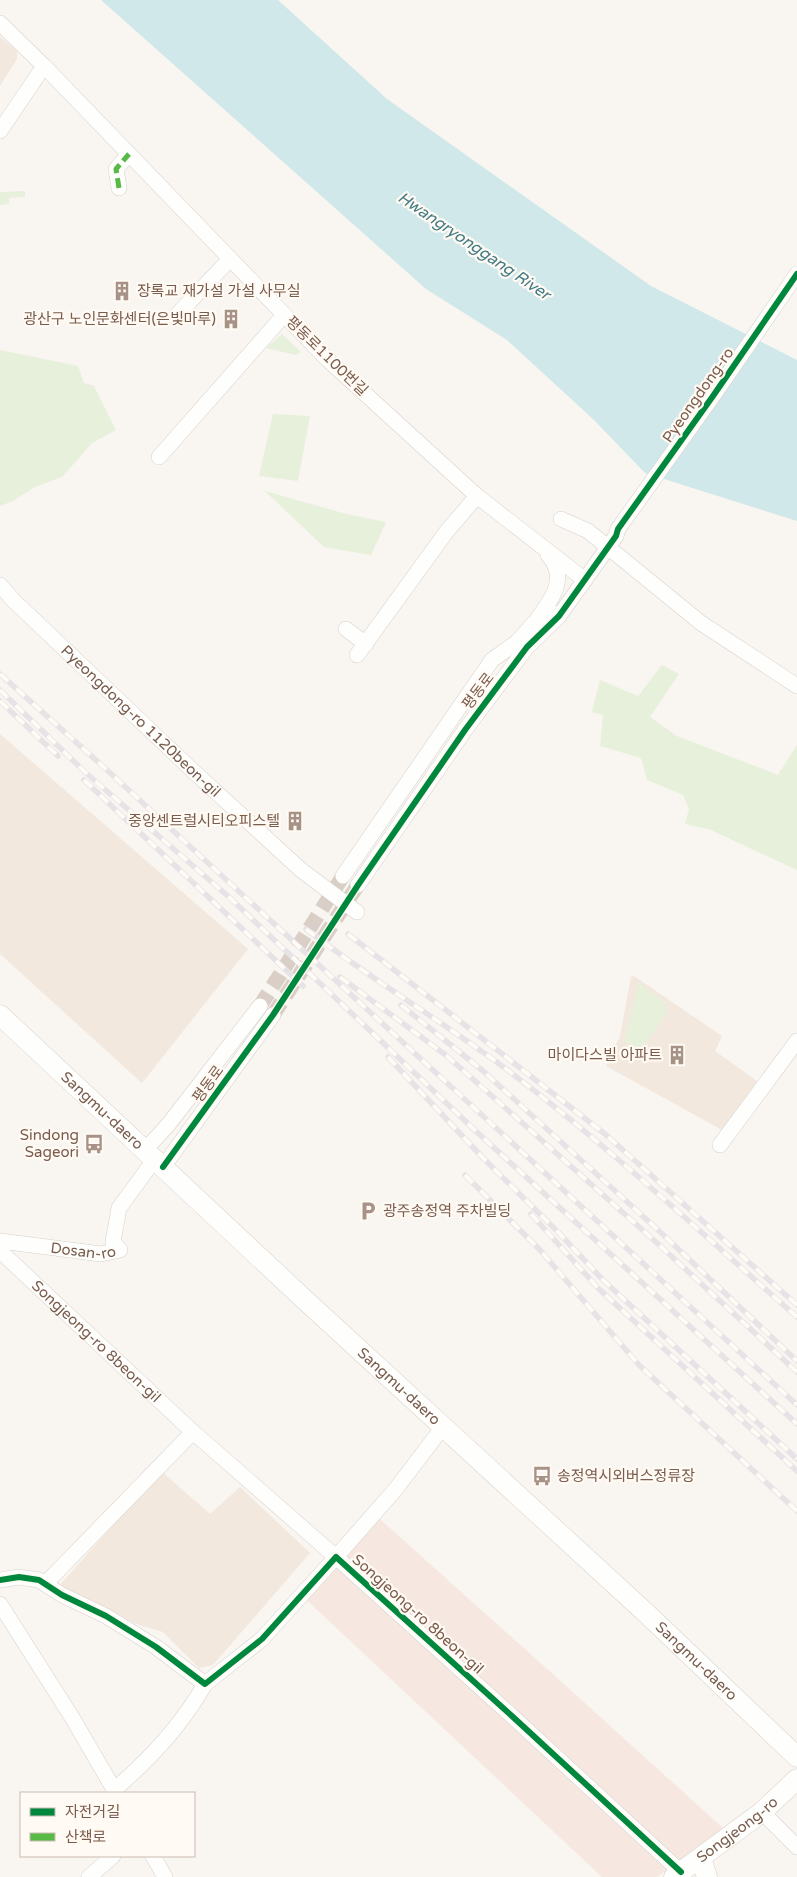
<svg xmlns="http://www.w3.org/2000/svg" width="797" height="1877" viewBox="0 0 797 1877" font-family="'Varela Round','Noto Sans KR',sans-serif">
<style>
.residential{fill:#f2e8de}
.commercial{fill:#f6e8e1}
.green{fill:#e7f0db}
.water{fill:#d0e8ea}
.lines{fill:none;stroke-linecap:round;stroke-linejoin:round}
.street-tunnel{stroke:#d9cfc7;stroke-width:15;stroke-dasharray:15 8;stroke-linecap:butt}
.street-casing{stroke:#d7d1cb;stroke-width:16}
.secondary-casing{stroke:#d9d2cb;stroke-width:21}
.street{stroke:#fefefd;stroke-width:15}
.secondary{stroke:#fefefd;stroke-width:20}
.rail-casing{stroke:#e6e3e7;stroke-width:5.5}
.rail{stroke:#fffaf3;stroke-width:4;stroke-dasharray:11;stroke-linecap:butt}
.quiet{stroke:#58b947;stroke-width:5;stroke-dasharray:10 5;stroke-linecap:butt}
.cycleway-casing{stroke:#fffaf3;stroke-width:9}
.cycleway{stroke:#00873e;stroke-width:6}
.labels{text-anchor:middle;dominant-baseline:central;stroke-width:4.5;stroke-linejoin:round;paint-order:stroke}
.poi-label{font-size:15px;fill:#7a5c4d;stroke:#fffaf3;text-anchor:end}
.street-label{font-size:15px;fill:#7a5c4d;stroke:#fffaf3}
.water-label{font-size:16px;font-style:italic;fill:#437c86;stroke:#fffaf3}
</style>
<rect width="100%" height="100%" fill="#f9f5f0"/>
<g class="residential">
<polygon points="0,37 17,51 17,59 0,86"/>
<polygon points="0,734 248,949 142,1083 0,954"/>
<polygon points="634,976 722,1036 715,1051 757,1081 722,1130 606,1066 620,1036 631,977"/>
<polygon points="161,1471 210,1514 240,1487 310,1553 213,1665 199,1668 163,1632 136,1624 108,1609 59,1586"/>
</g>
<polygon class="commercial" points="372,1512 545,1667 723,1828 657,1877 602,1877 298,1592"/>
<g class="green">
<polygon points="25,191 25,197 9,198 9,204 0,205 0,192"/>
<polygon points="282,334 301,352 296,355 266,348"/>
<polygon points="0,350 78,366 84,383 94,386 116,430 92,443 62,477 35,487 13,501 0,506"/>
<polygon points="273,414 310,416 298,481 259,476"/>
<polygon points="265,491 346,514 386,522 371,555 324,547"/>
<polygon points="662,665 679,674 650,717 677,736 778,775 797,745 797,870 711,830 685,824 689,809 683,795 647,780 641,758 600,746 603,715 592,712 600,680 638,696"/>
<polygon points="639,983 665,1002 667,1012 640,1052 624,1041"/>
</g>
<polygon class="water" points="101,0 278,0 387,99 651,286 797,360 797,521 645,473 594,420 507,340 426,289"/>
<g class="lines">
<g class="street-tunnel">
<polyline points="260,1006 343,876"/>
<polyline points="273,1015 358,885"/>
</g>
<defs>
<g id="street">
<polyline points="0,23 44,66 327,359 477,496 585,580"/>
<polyline points="0,131 44,66"/>
<polyline points="119,188 116,169 129,154"/>
<polyline points="175,317 230,259"/>
<polyline points="159,457 284,315"/>
<polyline points="561,519 588,531 701,623 797,686"/>
<path id="s1" d="M0,585l14,16 177,168 110,101 56,42"/>
<path d="M538,618c15,-20 30,-41 10,-63"/>
<polyline points="346,629 366,644"/>
<polyline points="357,655 447,531 477,496"/>
<polyline points="343,876 492,660 517,642 534,623 544,621 551,612"/>
<polyline points="358,885 465,730 527,647 559,616 616,536 618,529 713,396 797,274"/>
<polyline points="720,1145 797,1041"/>
<polyline points="145,1150 168,1125 260,1006"/>
<polyline points="163,1167 273,1015"/>
<path id="s2" d="M0,1241l101,13 19,-4 -7,-8 6,-34 36,-49"/>
<path id="s3" d="M0,1251l193,181 143,125 59,-67 48,-63"/>
<polyline points="0,1580 19,1577 39,1580 62,1595 106,1616 156,1647 205,1684 262,1639 336,1557 513,1717 681,1872"/>
<polyline points="45,1584 193,1432"/>
<polyline points="0,1604 73,1719 116,1793"/>
<path d="M114,1790c35,-30 68,-65 91,-106"/>
<polyline points="762,1812 797,1847"/>
<polyline points="153,1856 165,1877"/>
<polyline points="89,1877 113,1856"/>
</g>
<g id="secondary">
<path id="s4" d="M0,1015l305,285 341,313 151,144"/>
<polyline points="701,1858 707,1877"/>
<path id="s5" d="M674,1877l88,-65 35,-33"/>
</g>
</defs>
<use href="#street" class="street-casing"/>
<use href="#secondary" class="secondary-casing"/>
<use href="#street" class="street"/>
<use href="#secondary" class="secondary"/>
<defs>
<g id="rail">
<polyline points="0,674 107,770 797,1405"/>
<polyline points="0,690 86,773 229,897 479,1134 797,1424"/>
<polyline points="0,701 58,756"/>
<polyline points="84,780 303,986"/>
<path d="M306,929c62,48 129,88 192,134 105,78 201,168 299,254"/>
<polyline points="348,934 605,1134 797,1305"/>
<polyline points="340,977 447,1056 656,1242 797,1372"/>
<polyline points="401,1005 482,1070 657,1229 797,1361"/>
<polyline points="388,1057 484,1159 558,1232 603,1280 797,1459"/>
<polyline points="465,1175 540,1250 639,1365 797,1511"/>
<polyline points="531,1214 598,1288 797,1471"/>
</g>
</defs>
<use href="#rail" class="rail-casing"/>
<use href="#rail" class="rail"/>
<polyline class="quiet" points="119,188 116,169 129,154"/>
<defs>
<g id="cycleway">
<polyline points="163,1167 273,1015 358,885 465,730 527,647 559,616 616,536 618,529 713,396 797,274"/>
<polyline points="0,1580 19,1577 39,1580 62,1595 106,1616 156,1647 205,1684 262,1639 336,1557 513,1717 681,1872"/>
</g>
</defs>
<use href="#cycleway" class="cycleway-casing"/>
<use href="#cycleway" class="cycleway"/>
</g>
<defs>
<symbol id="building-bare" viewBox="-9 -9 18 18"><path d="M-4-6H4V6H1V3H-1V6H-4ZM-2.5-4.3h1.7v1.8h-1.7ZM.8-4.3h1.7v1.8H.8ZM-2.5-1h1.7V.8h-1.7ZM.8-1h1.7V.8H.8Z" fill="#a69286" stroke="#fffaf3" stroke-width="2.5" paint-order="stroke"/></symbol>
<symbol id="bus-bare" viewBox="-9 -9 18 18"><path d="M-5-6H5V4H4V6H2V4H-2V6H-4V4H-5ZM-3.5-4V0h7V-4ZM-3.5 1.2v1.5H-2V1.2ZM2 1.2v1.5H3.5V1.2Z" fill="#a69286" stroke="#fffaf3" stroke-width="2.5" paint-order="stroke"/></symbol>
<symbol id="parking-bare" viewBox="-9 -9 18 18"><path d="M-3.5-5.5H1a3.5 3.5 0 0 1 0 7H-1V5.5H-3.5ZM-1-3.4V-.6H.8a1.4 1.4 0 0 0 0-2.8Z" fill="#a69286" stroke="#fffaf3" stroke-width="2.5" paint-order="stroke"/></symbol>
</defs>
<g fill-rule="evenodd">
<use href="#building-bare" x="108" y="277" width="28" height="28"/>
<use href="#building-bare" x="217" y="305" width="28" height="28"/>
<use href="#building-bare" x="281" y="807" width="28" height="28"/>
<use href="#building-bare" x="663" y="1041" width="28" height="28"/>
<use href="#bus-bare" x="80" y="1130" width="28" height="28"/>
<use href="#parking-bare" x="354" y="1197" width="28" height="28"/>
<use href="#bus-bare" x="528" y="1462" width="28" height="28"/>
</g>
<g class="labels">
<g class="poi-label">
<text x="137" y="291" text-anchor="start">장록교 재가설 가설 사무실</text>
<text x="216" y="319">광산구 노인문화센터(은빛마루)</text>
<text x="280" y="821">중앙센트럴시티오피스텔</text>
<text x="662" y="1055">마이다스빌 아파트</text>
<text x="79" y="1135">Sindong<tspan x="79" dy="17">Sageori</tspan></text>
<text x="383" y="1211" text-anchor="start">광주송정역 주차빌딩</text>
<text x="557" y="1476" text-anchor="start">송정역시외버스정류장</text>
</g>
<g class="street-label">
<text transform="translate(327 356) rotate(44)">평동로1100번길</text>
<text transform="translate(698 395) rotate(-55)">Pyeongdong-ro</text>
<text transform="translate(478 691) rotate(-53)">평동로</text>
<text stroke="none"><textPath href="#s1" startOffset="196">Pyeongdong-ro 1120beon-gil</textPath></text>
<text transform="translate(208 1084) rotate(-54)">평동로</text>
<text stroke="none"><textPath href="#s4" startOffset="140">Sangmu-daero</textPath></text>
<text stroke="none"><textPath href="#s2" startOffset="84">Dosan-ro</textPath></text>
<text stroke="none"><textPath href="#s3" startOffset="132">Songjeong-ro 8beon-gil</textPath></text>
<text stroke="none"><textPath href="#s4" startOffset="545">Sangmu-daero</textPath></text>
<text transform="translate(418 1614) rotate(42)">Songjeong-ro 8beon-gil</text>
<text stroke="none"><textPath href="#s4" startOffset="950">Sangmu-daero</textPath></text>
<text stroke="none"><textPath href="#s5" startOffset="79">Songjeong-ro</textPath></text>
</g>
<g class="water-label">
<text transform="translate(474 246) rotate(34)">Hwangryonggang River</text>
</g>
</g>
<rect x="20" y="1792" width="175" height="65" fill="#fffaf3" stroke="#cabbb1"/>
<rect x="30" y="1808" width="25" height="8" fill="#00873e" stroke="#cabbb1"/>
<text x="65" y="1817" font-size="15" fill="#7a5c4d">자전거길</text>
<rect x="30" y="1833" width="25" height="8" fill="#58b947" stroke="#cabbb1"/>
<text x="65" y="1842" font-size="15" fill="#7a5c4d">산책로</text>
</svg>
